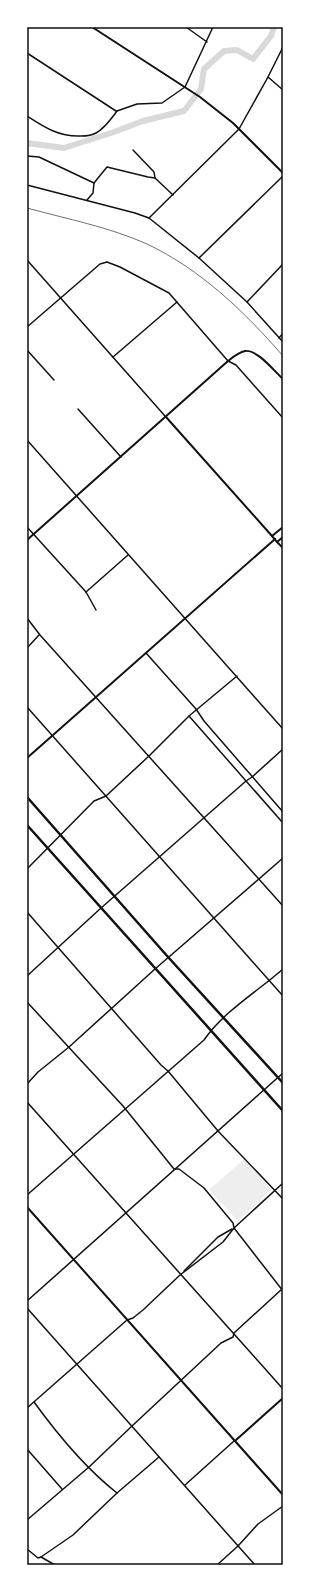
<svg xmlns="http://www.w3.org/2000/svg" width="310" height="1592" viewBox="0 0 310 1592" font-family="Arial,sans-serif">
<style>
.green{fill:#eee}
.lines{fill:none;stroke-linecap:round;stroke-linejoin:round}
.river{stroke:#d9d9d9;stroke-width:6}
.minor{stroke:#111;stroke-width:1.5}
.tertiary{stroke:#111;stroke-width:2}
.secondary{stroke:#111;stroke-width:2}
.primary{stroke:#111;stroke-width:2.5}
.rail{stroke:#707070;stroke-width:1}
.neatline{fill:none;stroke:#111;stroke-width:1.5}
</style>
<rect width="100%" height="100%" fill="#fff"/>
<polygon class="green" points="244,1159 272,1190 238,1221 209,1190"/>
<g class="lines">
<polyline class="river" points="27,143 64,148 114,132 143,121 184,111 201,89 204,69 224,51 237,50 253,59 271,36 274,27"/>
<g class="minor">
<polyline points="186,27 207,42"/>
<polyline points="239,27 242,27"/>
<polyline points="27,53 116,111"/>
<polyline points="268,77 283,90"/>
<polyline points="117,111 137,104 162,103 185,87 213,27"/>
<path d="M27,116c17,11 32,21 54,20 5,0 10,0 15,-3 9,-5 15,-14 21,-22"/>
<polyline points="133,150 154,172 155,178 173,195"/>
<polyline points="27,156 39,157 94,183"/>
<polyline points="27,185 135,213 149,218 199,258 247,302 283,342"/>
<polyline points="87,200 93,193 94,183 107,167 148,177 155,178"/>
<polyline points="149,218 239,129 268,77 283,47"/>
<polyline points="199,258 283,176"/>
<polyline points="27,260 165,416"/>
<polyline points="247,302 283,264"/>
<polyline points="27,327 100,264 107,262 120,267 169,293 228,361 236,365 283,418"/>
<polyline points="279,338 283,333"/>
<polyline points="27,350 54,380"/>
<polyline points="113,357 177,302"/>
<polyline points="78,409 121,457"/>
<polyline points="27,440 283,729"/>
<polyline points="27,527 86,592 96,610"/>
<polyline points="86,592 128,555"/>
<polyline points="27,618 40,635 283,906"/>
<polyline points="27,648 39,635"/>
<polyline points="146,653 196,709 204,721 283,812"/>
<polyline points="27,707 283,996"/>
<polyline points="189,716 283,823"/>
<polyline points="27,869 94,801 106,796 149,756 189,716 237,676"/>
<polyline points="27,912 161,1065 168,1071 218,1131 283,1199"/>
<polyline points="27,976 101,908 246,781 252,777 283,749"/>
<polyline points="27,1002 123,1106 174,1169 179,1169 204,1188 233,1223 234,1228 283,1291"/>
<polyline points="27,1084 38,1072 69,1047 155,969 283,858"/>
<polyline points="27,1102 283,1389"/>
<path d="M27,1195l177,-155c20,-29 53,-48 79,-71"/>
<polyline points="184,1271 218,1237 232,1229"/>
<polyline points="27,1301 283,1073"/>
<polyline points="27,1308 255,1565"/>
<path d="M34,1402c24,33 51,66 83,91"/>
<polyline points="27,1408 127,1320 133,1318 143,1310 180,1275 223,1242 234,1228 283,1183"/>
<polyline points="27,1449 62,1489"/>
<polyline points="185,1485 234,1441"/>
<polyline points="27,1520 89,1467 132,1426 221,1343 233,1337 234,1333 282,1289 283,1286"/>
<polyline points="27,1549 38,1558 41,1557 73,1535 117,1493 159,1457"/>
<polyline points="41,1557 55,1565"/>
<polyline points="217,1565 238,1546 258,1524 283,1506"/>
</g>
<g class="tertiary">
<polyline points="166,417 272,536"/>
<path d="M27,540l201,-179c5,-4 11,-9 17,-10 12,-2 29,20 38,28"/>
<polyline points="277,542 283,548"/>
<polyline points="27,1207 283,1495"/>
<polyline points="236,1440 283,1398"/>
</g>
<g class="secondary">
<polyline points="92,27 200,97 233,123 283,173"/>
<polyline points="283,527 272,536 277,542 283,537"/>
<polyline points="27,758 275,539"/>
</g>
<g class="primary">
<polyline points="27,797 168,957 283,1083"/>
<polyline points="27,825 283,1111"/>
</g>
<path class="rail" d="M27,208c40,11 82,19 120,36 53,25 98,68 136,112"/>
</g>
<rect width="310" height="1592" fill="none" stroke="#ffffff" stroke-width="56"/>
<rect x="28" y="28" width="254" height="1536" class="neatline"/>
</svg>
